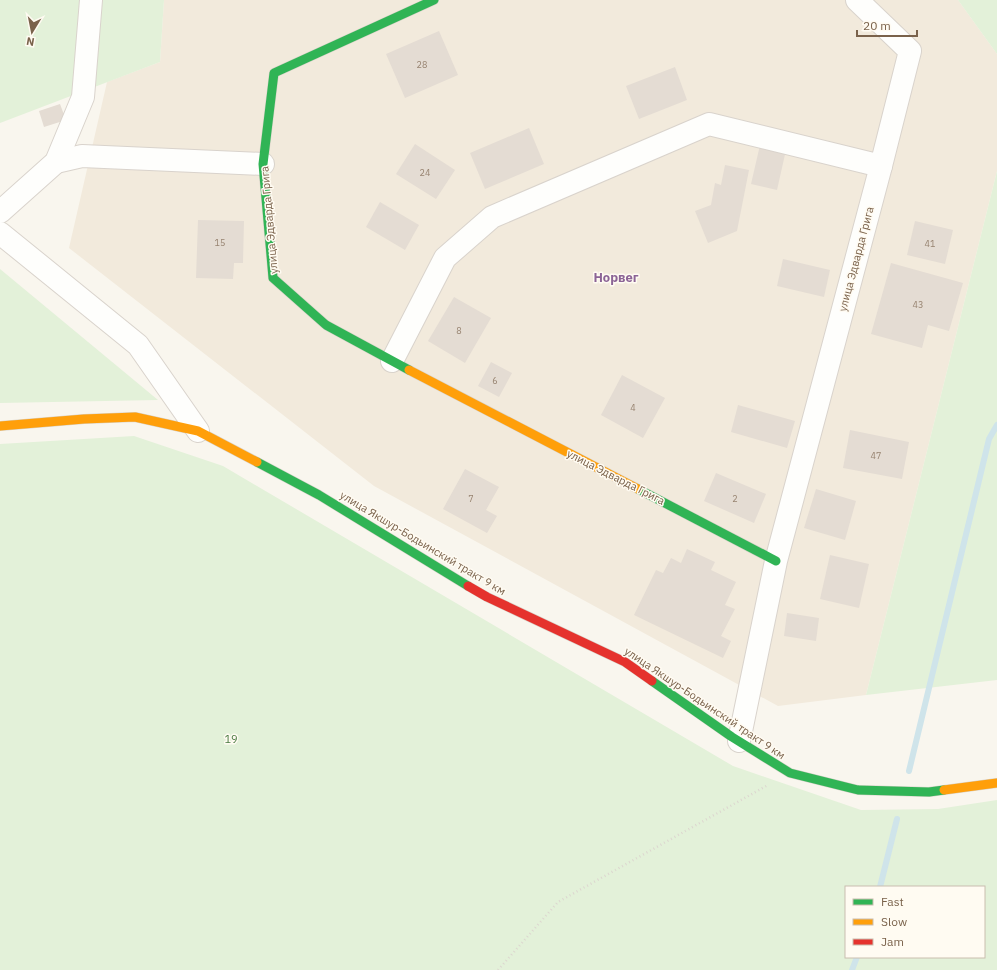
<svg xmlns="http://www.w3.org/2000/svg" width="997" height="970" viewBox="0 0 997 970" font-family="'IBM Plex Sans',sans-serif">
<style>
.residential{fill:#f2eadc}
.green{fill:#e3f1d9;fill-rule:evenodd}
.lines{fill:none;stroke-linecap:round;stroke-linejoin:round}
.stream{stroke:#cfe4ea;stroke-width:6}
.building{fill:#e4dcd3}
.street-casing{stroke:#d9d3cc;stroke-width:24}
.fast-casing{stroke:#d8d2c9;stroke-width:10}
.slow-casing{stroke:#d8d2c9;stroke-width:10}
.jam-casing{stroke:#d8d2c9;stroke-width:10}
.path{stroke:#dcd6cf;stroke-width:2.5;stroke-dasharray:1 3;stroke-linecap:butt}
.street{stroke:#fefefc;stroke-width:22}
.fast{stroke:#30b455;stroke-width:9}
.slow{stroke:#ff9f0a;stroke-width:9}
.jam{stroke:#e5322d;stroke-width:9}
.labels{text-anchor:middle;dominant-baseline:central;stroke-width:3;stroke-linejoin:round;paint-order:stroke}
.number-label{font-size:9px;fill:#978370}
.street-label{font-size:11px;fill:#7a624b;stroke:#fffbf2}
.park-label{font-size:11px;fill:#497a40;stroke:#fffbf2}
.quarter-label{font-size:13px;font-weight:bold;fill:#8c6496;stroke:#fffbf2}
</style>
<rect width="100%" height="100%" fill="#f9f6ee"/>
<polygon class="residential" points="164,0 958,0 997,54 997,171 866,695 778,706 374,486 69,248 107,82 160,62"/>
<g class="green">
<polygon points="0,0 164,0 160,62 0,123"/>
<polygon points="958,0 997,0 997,54"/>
<polygon points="997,171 997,680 866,695"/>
<polygon points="0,269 158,400 0,403"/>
<path d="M134,436l89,30 510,300 128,44 77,-1 59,-9v170h-997v-526zM846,887h138v70h-138z"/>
</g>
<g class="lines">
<g class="stream">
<polyline points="909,771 989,439 997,425"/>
<polyline points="880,887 897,819"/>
<polyline points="852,970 857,957"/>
</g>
</g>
<g class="building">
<polygon points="439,31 458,75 405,98 386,54"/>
<polygon points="675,67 687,100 639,119 626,86"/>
<polygon points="60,104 66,120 44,127 39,111"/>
<polygon points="529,128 544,164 485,189 470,153"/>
<polygon points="415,144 455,170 436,199 396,174"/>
<polygon points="760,145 786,150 777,190 751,184"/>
<polygon points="725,165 749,170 737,231 708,243 695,211 711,205 715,183 721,185"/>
<polygon points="380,202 419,225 405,250 366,227"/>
<polygon points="198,220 244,221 243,263 234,263 233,279 196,278"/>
<polygon points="915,221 953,230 945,264 907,255"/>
<polygon points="783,259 830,270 824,297 777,286"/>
<polygon points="891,263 963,283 949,331 928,325 922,348 871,334"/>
<polygon points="454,297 491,318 465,363 428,341"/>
<polygon points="491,362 512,373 499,397 478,386"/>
<polygon points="622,375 665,398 643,438 601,415"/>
<polygon points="738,405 795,421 787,448 731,432"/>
<polygon points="850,430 909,442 902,479 843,468"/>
<polygon points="465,469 499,487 486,510 497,516 487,533 443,509"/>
<polygon points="716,473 766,494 754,523 704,501"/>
<polygon points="816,489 856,501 845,540 804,528"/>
<polygon points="687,549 715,562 711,570 736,582 725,605 735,609 721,636 731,641 723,658 634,615 656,570 663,573 671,558 681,563"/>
<polygon points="830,555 869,564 859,608 820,599"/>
<polygon points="787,613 819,618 816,641 784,636"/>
</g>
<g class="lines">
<defs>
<g id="street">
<polyline points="56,162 82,156 263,164"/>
<polyline points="0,212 56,162 83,97 91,0"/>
<polyline points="0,233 138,345 198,431"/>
<polyline points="392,361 445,258 492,217 709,124 881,166"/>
<polyline points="739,741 776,561 881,166 910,51 857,0"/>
</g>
<g id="fast">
<polyline points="409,370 326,325 273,278 263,164 274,73 434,0"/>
<polyline points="257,462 319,495 468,586"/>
<polyline points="638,489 776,561"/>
<polyline points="652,681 732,737 790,773 858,790 929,792 944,790"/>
</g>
<g id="slow">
<polyline points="409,370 638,489"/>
<polyline points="0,426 84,419 135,417 198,431 257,462"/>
<polyline points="944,790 997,783"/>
</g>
<polyline id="jam" points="468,586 487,597 625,662 652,681"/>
</defs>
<use href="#street" class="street-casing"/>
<use href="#fast" class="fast-casing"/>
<use href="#slow" class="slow-casing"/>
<use href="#jam" class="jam-casing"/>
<polyline class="path" points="498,970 558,902 768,785"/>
<use href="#street" class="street"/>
<use href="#fast" class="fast"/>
<use href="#slow" class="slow"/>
<use href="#jam" class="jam"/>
</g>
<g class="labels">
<g class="number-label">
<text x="422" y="64">28</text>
<text x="425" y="172">24</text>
<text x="220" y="242">15</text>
<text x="930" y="243">41</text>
<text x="918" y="304">43</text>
<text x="459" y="330">8</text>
<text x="495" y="380">6</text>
<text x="633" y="407">4</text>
<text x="876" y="455">47</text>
<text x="471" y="498">7</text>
<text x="735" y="498">2</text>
</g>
<g class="street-label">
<text transform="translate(269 220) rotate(-95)">улица Эдварда Грига</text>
<text transform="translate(856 259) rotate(-75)">улица Эдварда Грига</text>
<text transform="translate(616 477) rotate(27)">улица Эдварда Грига</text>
<text transform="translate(423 543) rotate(31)">улица Якшур-Бодьинский тракт 9 км</text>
<text transform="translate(705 703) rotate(34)">улица Якшур-Бодьинский тракт 9 км</text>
</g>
<g class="park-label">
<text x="231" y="739">19</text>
</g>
<g class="quarter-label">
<text x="616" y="277">Норвег</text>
</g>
</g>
<rect x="845" y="886" width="140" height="72" fill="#fffbf2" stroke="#cabeaf"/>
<rect x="853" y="899" width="20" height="6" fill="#30b455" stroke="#cabeaf"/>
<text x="881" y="906" font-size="12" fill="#7a624b">Fast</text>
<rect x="853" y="919" width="20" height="6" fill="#ff9f0a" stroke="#cabeaf"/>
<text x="881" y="926" font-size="12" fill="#7a624b">Slow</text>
<rect x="853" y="939" width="20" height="6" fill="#e5322d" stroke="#cabeaf"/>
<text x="881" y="946" font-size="12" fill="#7a624b">Jam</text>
<g transform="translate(32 32) rotate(190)" stroke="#fffbf2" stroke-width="3" paint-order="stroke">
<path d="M0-3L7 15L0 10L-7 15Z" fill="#7a624b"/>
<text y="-6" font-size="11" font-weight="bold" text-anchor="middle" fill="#7a624b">N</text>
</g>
<path d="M857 30v6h60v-6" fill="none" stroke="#7a624b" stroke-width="2"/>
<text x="863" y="30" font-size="12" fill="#7a624b" stroke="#fffbf2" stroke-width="3" paint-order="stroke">20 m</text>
</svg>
